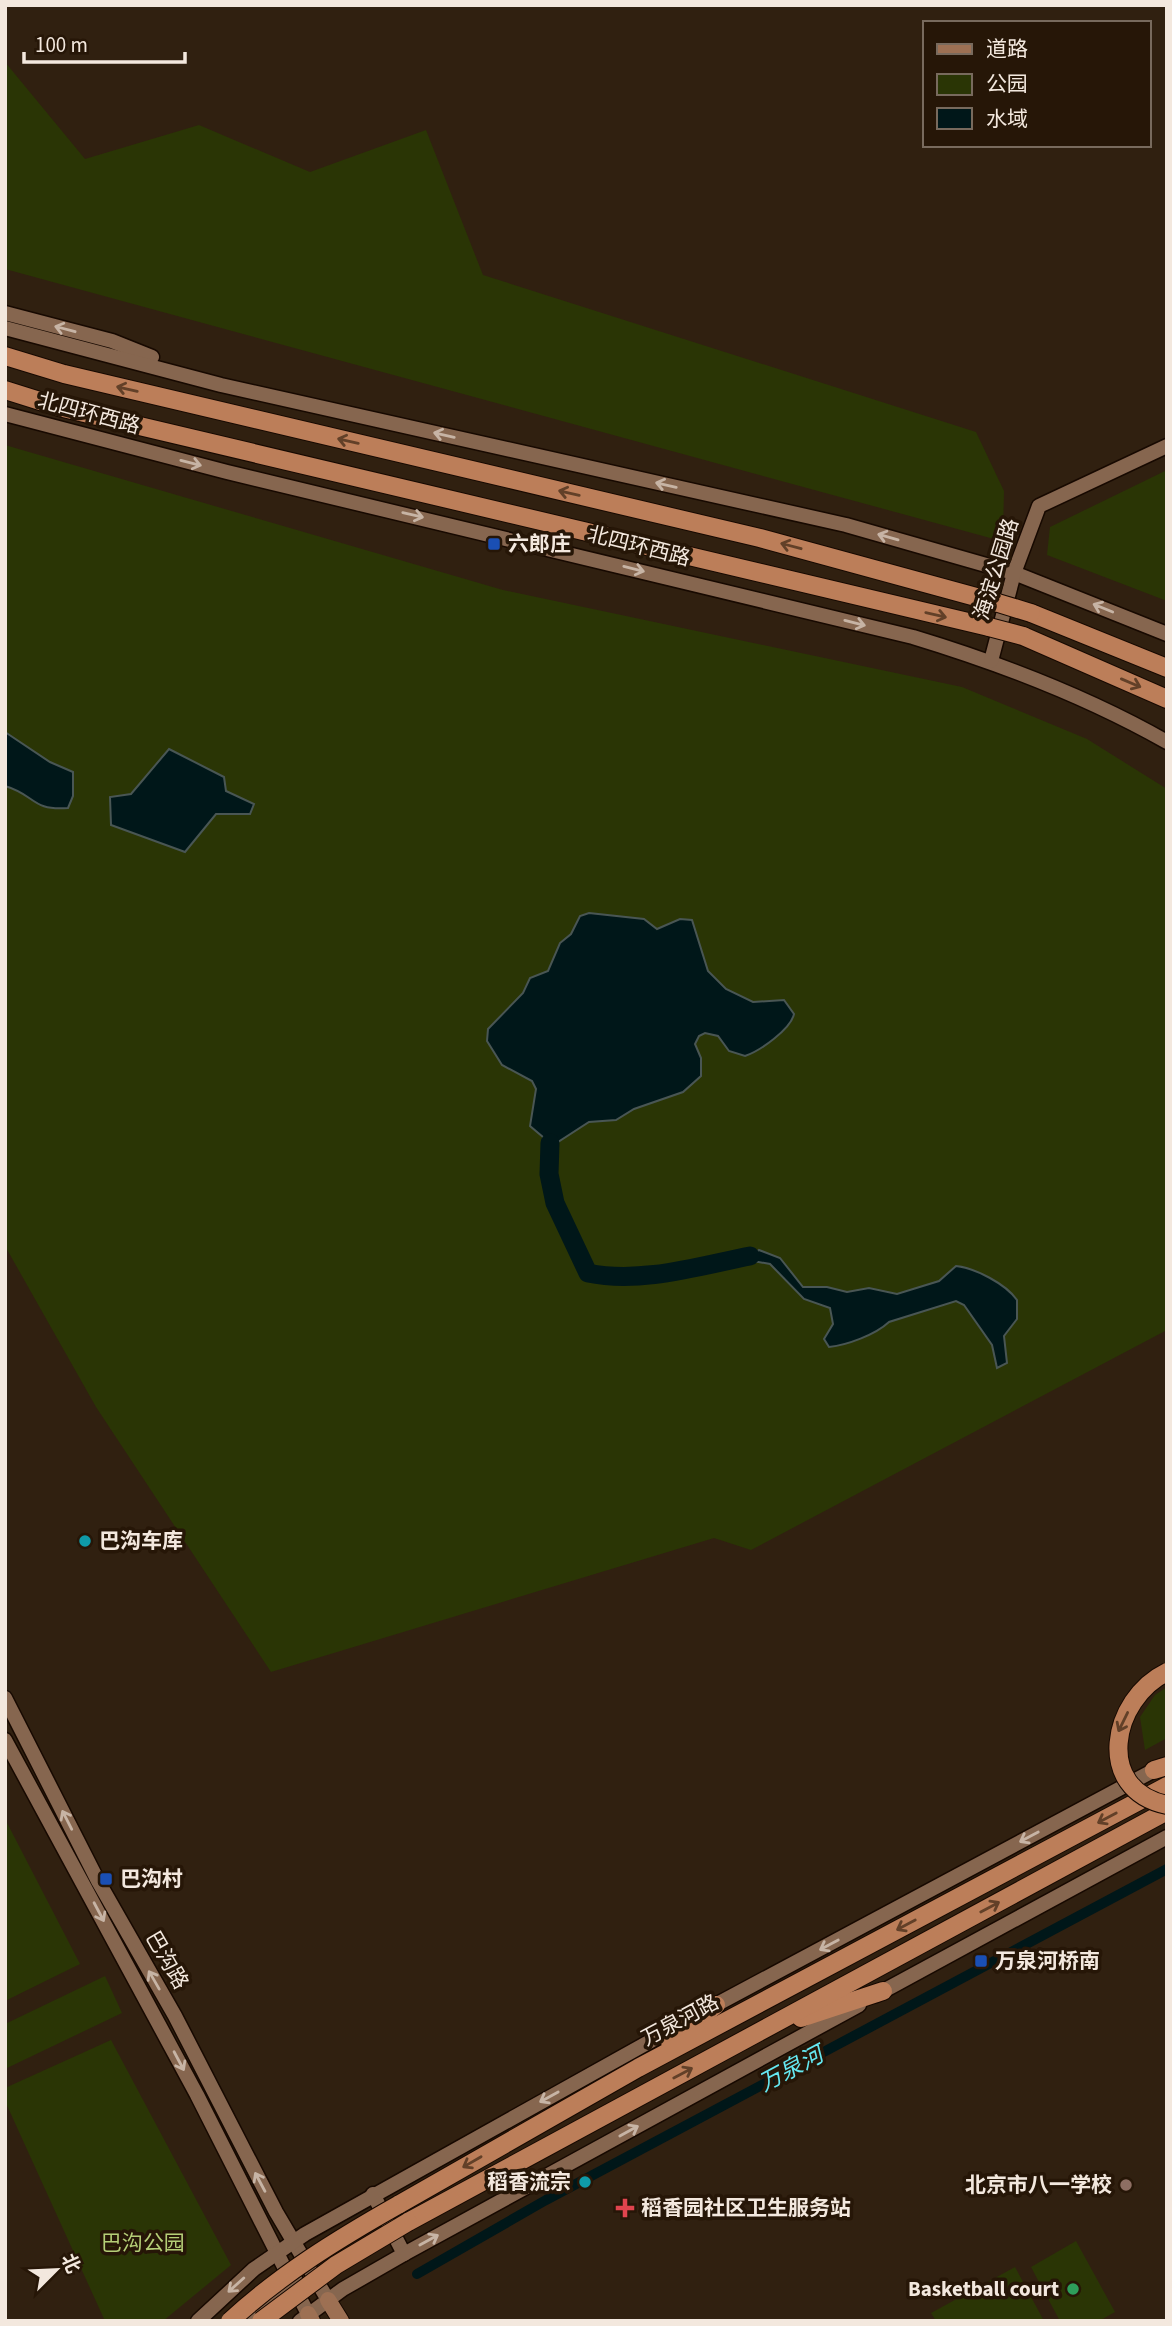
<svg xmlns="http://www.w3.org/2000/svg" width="1172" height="2326" viewBox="0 0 1172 2326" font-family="'Source Sans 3','Noto Sans SC',sans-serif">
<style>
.green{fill:#2a3505}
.water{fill:#001719;stroke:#495654;stroke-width:2}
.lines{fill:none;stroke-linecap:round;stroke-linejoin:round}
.canal{stroke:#001719;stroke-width:10}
.river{stroke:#001719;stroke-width:19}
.secondary-casing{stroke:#170900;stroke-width:17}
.primary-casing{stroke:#170900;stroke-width:18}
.highway-casing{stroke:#170900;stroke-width:20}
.secondary{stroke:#86664f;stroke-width:14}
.primary{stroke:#9d7053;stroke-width:16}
.highway{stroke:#bc7e59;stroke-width:18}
.highway-bridge-casing{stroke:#170900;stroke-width:20;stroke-linecap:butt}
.highway-bridge{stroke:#bc7e59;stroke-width:18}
.oneway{stroke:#c7b4a5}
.oneway2{stroke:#624028}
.transit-dot{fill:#1a4fb4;stroke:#261607;stroke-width:2.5}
.culture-dot{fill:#0f9aa8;stroke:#261607;stroke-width:2.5}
.education-dot{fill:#8d6e63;stroke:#261607;stroke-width:2.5}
.health-dot{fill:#e0444e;stroke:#261607;stroke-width:2.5}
.leisure-dot{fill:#2e9e5b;stroke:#261607;stroke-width:2.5}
.labels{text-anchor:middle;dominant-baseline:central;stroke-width:7;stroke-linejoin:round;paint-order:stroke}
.street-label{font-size:21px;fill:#f3e8de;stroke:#261607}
.poi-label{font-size:21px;font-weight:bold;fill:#f3e8de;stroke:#261607;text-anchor:start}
.park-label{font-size:21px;fill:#b5ce77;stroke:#261607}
.water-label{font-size:23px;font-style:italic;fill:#65e8f1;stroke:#261607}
</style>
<rect width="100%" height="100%" fill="#302010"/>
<g class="green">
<polygon points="5,62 85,159 199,125 310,172 426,130 483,275 976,432 1004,491 1003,532 994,539 5,269"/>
<polygon points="5,445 503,590 962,687 1087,739 1167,789 1167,1330 751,1550 714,1538 271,1672 96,1407 5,1246"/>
<polygon points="1167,470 1167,601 1047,555 1050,527"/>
<polygon points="1167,1687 1167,1738 1145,1750 1140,1717 1155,1695"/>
<polygon points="5,1819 80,1964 5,2001"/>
<polygon points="105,1976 122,2013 5,2069 5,2024"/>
<polygon points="111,2040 231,2265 163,2321 105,2321 5,2101 5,2088"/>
<polygon points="1076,2241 1115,2312 1099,2321 1060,2321 1031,2267"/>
<polygon points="1015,2267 1044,2321 936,2321 931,2313"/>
</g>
<g class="water">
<path d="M5,732l45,30 23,10v24l-5,12c-37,3 -32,-13 -63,-22z"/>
<polygon points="169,749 224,777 226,791 254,804 250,814 216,814 185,852 111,825 110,797 131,794"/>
<path d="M589,913l55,6 13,10 23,-10 12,1 16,51 18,18 27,13 31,-2 10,14c-3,15 -34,37 -49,42l-16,-5 -11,-15 -13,-3 -6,3 -4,8 6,14v18l-18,16 -49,17 -18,11 -27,2 -31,20 -8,1 -20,-17 6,-37 -4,-8 -30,-16 -15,-24 1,-12 35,-36 7,-15 18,-7 12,-28 11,-9 9,-18z"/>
<path d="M759,1250l21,8 23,29h24l20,5 22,-4 28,6 42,-13 17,-15c19,2 50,18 61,34v19l-13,17 3,27 -10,5 -5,-23 -28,-40 -8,-4 -67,21c-14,13 -42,23 -60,25l-5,-8 9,-15 -3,-16 -26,-9 -34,-35 -23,-4z"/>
</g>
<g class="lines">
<polyline class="canal" points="417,2274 546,2200 1167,1869"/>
<path class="river" d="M550,1143l-1,31 6,29 33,70c53,11 111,-7 162,-17"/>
<defs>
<g id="secondary">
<polyline points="5,313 112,341 152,357"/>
<polyline points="5,328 221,385 846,525 1014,573 1167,634"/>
<path d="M5,414l222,58 686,165c89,27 173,59 254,105"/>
<polyline points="991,661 1014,573 1039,506 1167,446"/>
<polyline points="5,1698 98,1881 175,2016 276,2212 328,2300"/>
<polyline points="5,1740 197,2095 308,2314"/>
<polyline points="876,1995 1167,1837"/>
<polyline points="708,2009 1162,1766"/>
<polyline points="373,2194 404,2254"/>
<polyline points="198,2321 254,2269 305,2234 690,2019"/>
<polyline points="246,2321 295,2279"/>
<polyline points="300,2321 343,2289 404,2254 859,2005"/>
</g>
<g id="primary">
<polyline points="328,2300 341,2321"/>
<polyline points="308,2314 312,2321"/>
</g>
<g id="highway">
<polyline points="5,356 64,374 760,538 998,603"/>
<polyline points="5,390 59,407 989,627"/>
<polyline points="1031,613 1167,668"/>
<polyline points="1023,636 1167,699"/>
<polyline points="1154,1770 1167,1766"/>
<polyline points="801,2018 883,1991"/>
<polyline points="670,2042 716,2005"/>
<polyline points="398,2205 638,2068 1167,1786"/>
<polyline points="408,2222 1167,1811"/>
</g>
</defs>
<use href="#secondary" class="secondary-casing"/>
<use href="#primary" class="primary-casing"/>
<use href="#highway" class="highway-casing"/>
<use href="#secondary" class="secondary"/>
<use href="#primary" class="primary"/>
<use href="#highway" class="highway"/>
<defs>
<g id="highway-bridge">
<polyline points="998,603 1031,613"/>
<polyline points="989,627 1023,636"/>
<path d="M1167,1672c-56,27 -73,118 0,133"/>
<path d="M230,2321c51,-47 108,-82 168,-116"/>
<polyline points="261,2321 336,2265 408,2222"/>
</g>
</defs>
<use href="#highway-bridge" class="highway-bridge-casing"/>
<use href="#highway-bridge" class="highway-bridge"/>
</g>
<defs><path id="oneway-shaft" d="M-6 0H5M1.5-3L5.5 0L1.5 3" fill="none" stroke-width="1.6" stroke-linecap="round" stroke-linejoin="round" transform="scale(1.75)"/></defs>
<g class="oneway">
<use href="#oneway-shaft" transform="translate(65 329) rotate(-165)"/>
<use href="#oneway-shaft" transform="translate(444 435) rotate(-167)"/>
<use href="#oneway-shaft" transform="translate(191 463) rotate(14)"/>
<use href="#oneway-shaft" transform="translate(666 485) rotate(-167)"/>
<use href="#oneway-shaft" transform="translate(413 515) rotate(13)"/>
<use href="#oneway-shaft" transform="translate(888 537) rotate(-164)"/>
<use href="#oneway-shaft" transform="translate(634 569) rotate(14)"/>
<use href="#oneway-shaft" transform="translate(1103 608) rotate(-158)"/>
<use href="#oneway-shaft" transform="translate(855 623) rotate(14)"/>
<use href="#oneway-shaft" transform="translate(67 1820) rotate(-117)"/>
<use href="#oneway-shaft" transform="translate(1029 1837) rotate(152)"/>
<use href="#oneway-shaft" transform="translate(99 1912) rotate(62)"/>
<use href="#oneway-shaft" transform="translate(829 1945) rotate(152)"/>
<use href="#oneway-shaft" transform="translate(154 1980) rotate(-120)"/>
<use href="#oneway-shaft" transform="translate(179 2061) rotate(62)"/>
<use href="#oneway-shaft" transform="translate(549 2097) rotate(151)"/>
<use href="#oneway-shaft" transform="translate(629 2131) rotate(-29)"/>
<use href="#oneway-shaft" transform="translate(260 2182) rotate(-118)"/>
<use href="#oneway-shaft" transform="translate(429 2240) rotate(-29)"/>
<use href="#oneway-shaft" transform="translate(236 2285) rotate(138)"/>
</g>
<g class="oneway2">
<use href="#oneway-shaft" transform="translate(127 389) rotate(-167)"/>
<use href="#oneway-shaft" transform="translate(348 441) rotate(-167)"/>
<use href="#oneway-shaft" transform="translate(569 493) rotate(-167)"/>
<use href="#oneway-shaft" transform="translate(791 546) rotate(-165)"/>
<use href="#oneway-shaft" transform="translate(936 615) rotate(13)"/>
<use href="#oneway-shaft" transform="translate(1131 683) rotate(23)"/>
<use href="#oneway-shaft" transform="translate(1123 1722) rotate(116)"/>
<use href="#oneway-shaft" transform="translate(1107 1818) rotate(152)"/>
<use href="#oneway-shaft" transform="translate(990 1907) rotate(-28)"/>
<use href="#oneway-shaft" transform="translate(906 1925) rotate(152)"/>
<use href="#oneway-shaft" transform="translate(683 2073) rotate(-28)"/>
<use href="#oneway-shaft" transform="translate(472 2162) rotate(150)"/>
</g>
<g class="transit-dot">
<rect x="487" y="537" width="14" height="14" rx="3.5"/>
<rect x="99" y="1872" width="14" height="14" rx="3.5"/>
<rect x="974" y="1954" width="14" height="14" rx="3.5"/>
</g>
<g class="culture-dot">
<circle cx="85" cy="1541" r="7"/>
<circle cx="585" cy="2182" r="7"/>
</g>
<circle class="education-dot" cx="1126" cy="2185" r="7"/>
<path class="health-dot" d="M621.5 2197.5h7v7h7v7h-7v7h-7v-7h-7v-7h7z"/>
<circle class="leisure-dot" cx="1073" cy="2289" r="7"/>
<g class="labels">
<g class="street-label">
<text transform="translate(89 413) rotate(15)">北四环西路</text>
<text transform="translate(639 546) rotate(14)">北四环西路</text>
<text transform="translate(996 569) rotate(-73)">海淀公园路</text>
<text transform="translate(167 1960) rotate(60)">巴沟路</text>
<text transform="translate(680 2020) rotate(-28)">万泉河路</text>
</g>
<g class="poi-label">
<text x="508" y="544">六郎庄</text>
<text x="99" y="1541">巴沟车库</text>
<text x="120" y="1879">巴沟村</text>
<text x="995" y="1961">万泉河桥南</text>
<text x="571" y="2182" text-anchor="end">稻香流宗</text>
<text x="1112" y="2185" text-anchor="end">北京市八一学校</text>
<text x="641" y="2208">稻香园社区卫生服务站</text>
<text x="1059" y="2289" text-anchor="end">Basketball court</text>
</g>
<g class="park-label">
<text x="143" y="2243">巴沟公园</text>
</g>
<g class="water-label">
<text transform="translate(791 2069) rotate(-28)">万泉河</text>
</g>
</g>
<rect width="1172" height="2326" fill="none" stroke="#f3e8de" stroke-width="14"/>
<rect x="923" y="21" width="228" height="126" fill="#261607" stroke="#786a5d" stroke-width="2"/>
<rect x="937" y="44" width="35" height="10" fill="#9d7053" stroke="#786a5d" stroke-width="2"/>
<text x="986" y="56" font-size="21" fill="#f3e8de">道路</text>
<rect x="937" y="74" width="35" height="21" fill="#2a3505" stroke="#786a5d" stroke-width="2"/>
<text x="986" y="91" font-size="21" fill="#f3e8de">公园</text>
<rect x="937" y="108" width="35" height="21" fill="#001719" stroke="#786a5d" stroke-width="2"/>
<text x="986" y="126" font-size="21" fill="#f3e8de">水域</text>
<g transform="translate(56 2270) rotate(66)" stroke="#261607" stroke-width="5" paint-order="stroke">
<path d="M0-5L12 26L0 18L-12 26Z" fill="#f3e8de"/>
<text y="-10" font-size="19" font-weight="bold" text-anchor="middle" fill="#f3e8de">北</text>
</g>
<path d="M24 52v10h161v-10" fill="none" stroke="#f3e8de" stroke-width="3.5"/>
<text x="35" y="52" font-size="21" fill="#f3e8de" stroke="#261607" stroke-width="5" paint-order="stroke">100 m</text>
</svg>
